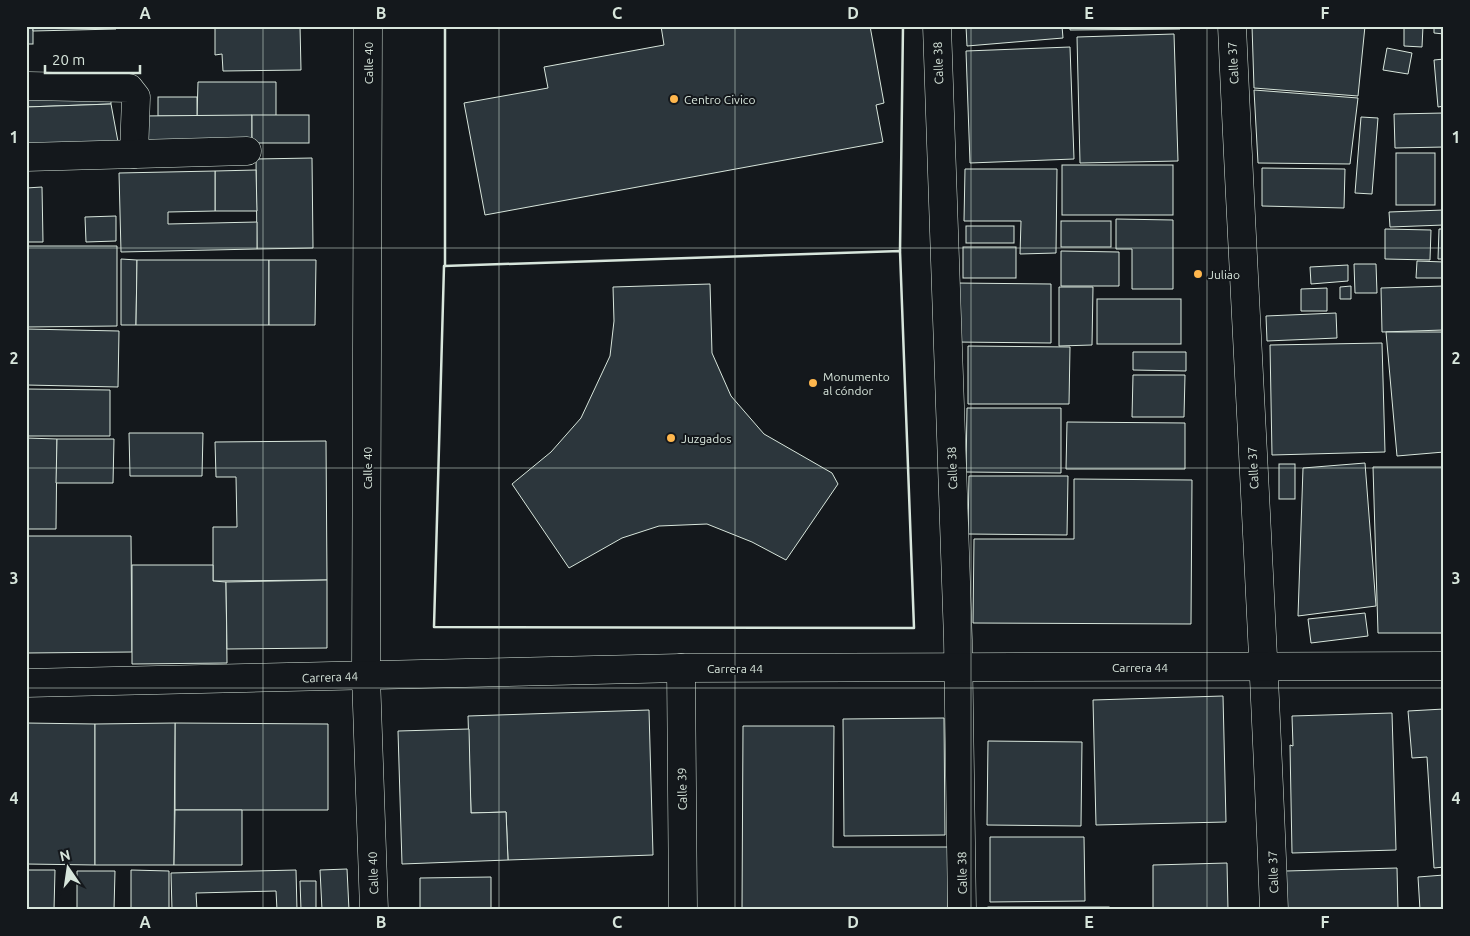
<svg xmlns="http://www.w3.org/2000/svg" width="1470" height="936" viewBox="0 0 1470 936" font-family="Ubuntu,sans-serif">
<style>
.building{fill:#2c363c;stroke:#d8e6dc}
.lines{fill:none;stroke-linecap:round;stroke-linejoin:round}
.minor-casing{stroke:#d8e6dc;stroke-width:29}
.minor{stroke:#14181c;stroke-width:28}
.wall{stroke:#d8e6dc;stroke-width:2.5}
.grid{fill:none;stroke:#d8e6dc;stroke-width:1;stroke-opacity:0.55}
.poi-dot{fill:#ffb74d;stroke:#14181c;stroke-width:2}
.labels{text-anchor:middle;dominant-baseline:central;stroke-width:4;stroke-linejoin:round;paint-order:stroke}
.street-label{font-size:12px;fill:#d8e6dc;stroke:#14181c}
.poi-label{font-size:12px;fill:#d8e6dc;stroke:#14181c;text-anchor:start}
.neatline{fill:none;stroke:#d8e6dc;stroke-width:2}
.grid-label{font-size:16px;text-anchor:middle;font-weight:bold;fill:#d8e6dc}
</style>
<rect width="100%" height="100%" fill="#14181c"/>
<g class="building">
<rect x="26" y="26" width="7" height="18"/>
<polygon points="33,26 116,26 116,29 33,31"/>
<polygon points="215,26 300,26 301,70 223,71 222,54 215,55"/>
<polygon points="661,26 870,26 884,103 876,105 883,142 485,215 464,103 548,88 544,67 664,45"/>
<polygon points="966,26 1062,26 1063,38 967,46"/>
<polygon points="1070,26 1180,26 1180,29 1070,30"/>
<polygon points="1252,26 1365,26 1358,96 1254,88"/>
<polygon points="1404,26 1423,26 1422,47 1404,46"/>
<polygon points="1434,26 1444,26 1444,34 1434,33"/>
<polygon points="1174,34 1178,161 1080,163 1077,37"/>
<polygon points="1070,47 1074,159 970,163 966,51"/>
<polygon points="1387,48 1412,53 1408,74 1383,70"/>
<polygon points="1444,59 1444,106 1438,107 1434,60"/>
<polygon points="198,82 276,82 276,116 197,116"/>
<polygon points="26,89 111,90 111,104 26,107"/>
<polygon points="1254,90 1358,98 1350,164 1258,163"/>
<rect x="158" y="97" width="39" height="19"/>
<polygon points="111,104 119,147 26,151 26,107"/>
<polygon points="1444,113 1444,147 1395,148 1394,114"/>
<polygon points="252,115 252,140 140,140 140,116"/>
<rect x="252" y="115" width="57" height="28"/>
<polygon points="1361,117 1378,118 1372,194 1355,193"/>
<rect x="1396" y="153" width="39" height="52"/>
<polygon points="312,158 313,248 257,249 256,159"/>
<rect x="1062" y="165" width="111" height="50"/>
<polygon points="1262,168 1345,169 1344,208 1262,206"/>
<polygon points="965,169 1057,169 1056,253 1020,254 1021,221 964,221"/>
<polygon points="256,170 257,211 215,211 215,171"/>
<polygon points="215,171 215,211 168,212 168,224 257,222 257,249 121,252 119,173"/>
<polygon points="42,187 43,242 26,242 26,188"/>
<polygon points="1444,210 1444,225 1390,227 1389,212"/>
<polygon points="116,216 116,241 86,242 85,217"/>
<polygon points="1116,219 1173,220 1173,289 1132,289 1132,249 1116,249"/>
<rect x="1061" y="221" width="50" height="26"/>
<rect x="966" y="226" width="48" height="17"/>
<polygon points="1385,229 1431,230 1430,260 1385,259"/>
<polygon points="1439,229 1444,229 1444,259 1438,259"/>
<polygon points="26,246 117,246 117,326 26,327"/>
<rect x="963" y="247" width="53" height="31"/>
<polygon points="1061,251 1119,252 1119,286 1061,286"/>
<polygon points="121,259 137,260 136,325 121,325"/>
<polygon points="137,260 269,260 269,325 136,325"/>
<polygon points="269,260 316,260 315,325 269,325"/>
<polygon points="1417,261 1444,262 1444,278 1416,278"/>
<polygon points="1354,264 1376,264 1377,293 1355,293"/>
<polygon points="1348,265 1348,281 1311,284 1310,267"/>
<polygon points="956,283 1051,284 1051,343 955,342"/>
<polygon points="710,284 712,353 731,396 764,434 832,473 838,484 786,560 752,542 707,524 659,526 622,538 569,568 512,484 551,452 581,418 610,356 614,321 613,287"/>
<polygon points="1351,286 1351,299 1340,299 1340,287"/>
<polygon points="1444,286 1444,330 1382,332 1381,288"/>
<polygon points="1059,287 1093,287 1092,345 1059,346"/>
<polygon points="1327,288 1327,311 1301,311 1301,289"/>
<rect x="1097" y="299" width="84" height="45"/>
<polygon points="1336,313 1337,338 1267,341 1266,316"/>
<polygon points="26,329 119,331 118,387 26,385"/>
<polygon points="1386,332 1444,332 1444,452 1397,456"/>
<polygon points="1382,343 1385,452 1272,455 1270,345"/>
<polygon points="968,346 1070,347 1069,404 968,404"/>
<polygon points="1133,352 1186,352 1186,371 1133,370"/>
<polygon points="1133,375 1185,375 1184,417 1132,417"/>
<polygon points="26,389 110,390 110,436 26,436"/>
<polygon points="967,408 1061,408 1061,473 966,472"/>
<polygon points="1067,422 1185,423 1185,469 1066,469"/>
<polygon points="129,433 203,433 202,476 130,476"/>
<polygon points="26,438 57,439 56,529 26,529"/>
<polygon points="57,439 114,439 113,483 56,483"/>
<polygon points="326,441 327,580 213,581 213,527 237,527 236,477 216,477 215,442"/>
<polygon points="1365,463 1376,606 1298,616 1303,468"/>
<rect x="1279" y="464" width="16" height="35"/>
<polygon points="1373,467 1444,467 1444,633 1378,633"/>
<polygon points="969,476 1068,476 1067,535 968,534"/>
<polygon points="1074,479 1192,480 1191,624 973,623 974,539 1074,539"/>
<polygon points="26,536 131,536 132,652 26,653"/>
<polygon points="132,565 213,565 213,581 226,582 227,663 132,664"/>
<polygon points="327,580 327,648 227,649 226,582"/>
<polygon points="1365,613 1368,636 1311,643 1308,619"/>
<polygon points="1223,696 1226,822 1096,825 1093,700"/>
<polygon points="1444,709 1444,867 1434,868 1427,757 1412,758 1408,711"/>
<polygon points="649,710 653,855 508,860 506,812 471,813 468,716"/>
<polygon points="1392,713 1396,850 1292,853 1290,745 1293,746 1292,716"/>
<polygon points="944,718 945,835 844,836 843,719"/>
<polygon points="26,723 95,724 95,865 26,864"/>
<polygon points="175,723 328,724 328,810 175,810"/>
<polygon points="175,723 174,865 95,865 95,724"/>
<polygon points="743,726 834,726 833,847 949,847 948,910 742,910"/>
<polygon points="469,729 471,813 506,812 508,860 402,864 398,731"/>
<polygon points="988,741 1082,742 1081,826 987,825"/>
<polygon points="175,810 242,810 242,865 174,865"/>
<polygon points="990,837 1084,837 1085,901 990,902"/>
<polygon points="1227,863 1228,910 1153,910 1153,865"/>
<polygon points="1397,868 1398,910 1287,910 1286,871"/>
<polygon points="347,869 349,910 322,910 320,870"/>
<polygon points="26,870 55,870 54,910 26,910"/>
<polygon points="131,870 169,871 169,910 131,910"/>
<polygon points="296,870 297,910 277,910 276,891 196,893 197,910 172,910 171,873"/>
<polygon points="77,871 115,871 114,910 77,910"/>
<polygon points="1444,875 1444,910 1420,910 1418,877"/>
<polygon points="491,877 491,910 420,910 420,878"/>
<polygon points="300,881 316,881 316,910 301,910"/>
<rect x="988" y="907" width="121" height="3"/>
</g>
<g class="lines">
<defs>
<g id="minor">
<polyline points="368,26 366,676 374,910"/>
<polyline points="937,26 958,640 962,910"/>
<path d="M1232,26c13,295 31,589 42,884"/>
<polyline points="28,86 129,88 136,97 134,154"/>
<polyline points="26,157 247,151"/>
<polyline points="681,668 683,910"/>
<polyline points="26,683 681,668 1444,666"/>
</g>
</defs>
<use href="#minor" class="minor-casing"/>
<use href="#minor" class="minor"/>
<g class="wall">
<polygon points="900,251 914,628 434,627 444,266"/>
<polyline points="900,251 903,26"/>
<polyline points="445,266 445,26"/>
</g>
</g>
<path class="grid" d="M263,26v884M499,26v884M735,26v884M971,26v884M1207,26v884M26,248h1418M26,468h1418M26,688h1418"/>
<g class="poi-dot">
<circle cx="674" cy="99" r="5"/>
<circle cx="1198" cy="274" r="5"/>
<circle cx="813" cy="383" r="5"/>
<circle cx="671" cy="438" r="5"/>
</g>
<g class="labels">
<g class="street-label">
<text transform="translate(368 63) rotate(-90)">Calle 40</text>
<text transform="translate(938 63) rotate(-92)">Calle 38</text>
<text transform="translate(1233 63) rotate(-93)">Calle 37</text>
<text transform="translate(367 468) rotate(-90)">Calle 40</text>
<text transform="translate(952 468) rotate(-92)">Calle 38</text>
<text transform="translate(1253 468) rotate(-93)">Calle 37</text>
<text x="1140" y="667">Carrera 44</text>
<text x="735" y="668">Carrera 44</text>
<text transform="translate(330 677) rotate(-2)">Carrera 44</text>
<text transform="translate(682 789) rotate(-91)">Calle 39</text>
<text transform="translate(1273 872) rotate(-92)">Calle 37</text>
<text transform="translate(373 873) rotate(-92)">Calle 40</text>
<text transform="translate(962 873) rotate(-91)">Calle 38</text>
</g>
<g class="poi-label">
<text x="684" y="99">Centro Civico</text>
<text x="1208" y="274">Juliao</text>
<text x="823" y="376">Monumento<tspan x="823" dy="14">al cóndor</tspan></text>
<text x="681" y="438">Juzgados</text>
</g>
</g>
<rect width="1470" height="936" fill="none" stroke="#14181c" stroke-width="55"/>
<g transform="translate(68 868) rotate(347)" stroke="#14181c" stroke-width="4" paint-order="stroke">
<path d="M0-4L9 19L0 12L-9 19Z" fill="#d8e6dc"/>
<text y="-8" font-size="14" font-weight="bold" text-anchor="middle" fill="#d8e6dc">N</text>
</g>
<path d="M45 65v8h95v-8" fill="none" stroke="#d8e6dc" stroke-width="2.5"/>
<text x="52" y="65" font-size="15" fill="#d8e6dc" stroke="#14181c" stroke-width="4" paint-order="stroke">20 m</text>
<rect x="28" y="28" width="1414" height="880" class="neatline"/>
<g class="grid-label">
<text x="145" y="19">A</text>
<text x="381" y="19">B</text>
<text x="617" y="19">C</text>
<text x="853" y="19">D</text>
<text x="1089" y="19">E</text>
<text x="1325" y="19">F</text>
<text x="14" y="143">1</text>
<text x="1456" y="143">1</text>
<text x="14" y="364">2</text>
<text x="1456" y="364">2</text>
<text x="14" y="584">3</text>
<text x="1456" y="584">3</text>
<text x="14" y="804">4</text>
<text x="1456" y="804">4</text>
<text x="145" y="928">A</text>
<text x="381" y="928">B</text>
<text x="617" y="928">C</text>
<text x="853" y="928">D</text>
<text x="1089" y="928">E</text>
<text x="1325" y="928">F</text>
</g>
</svg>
